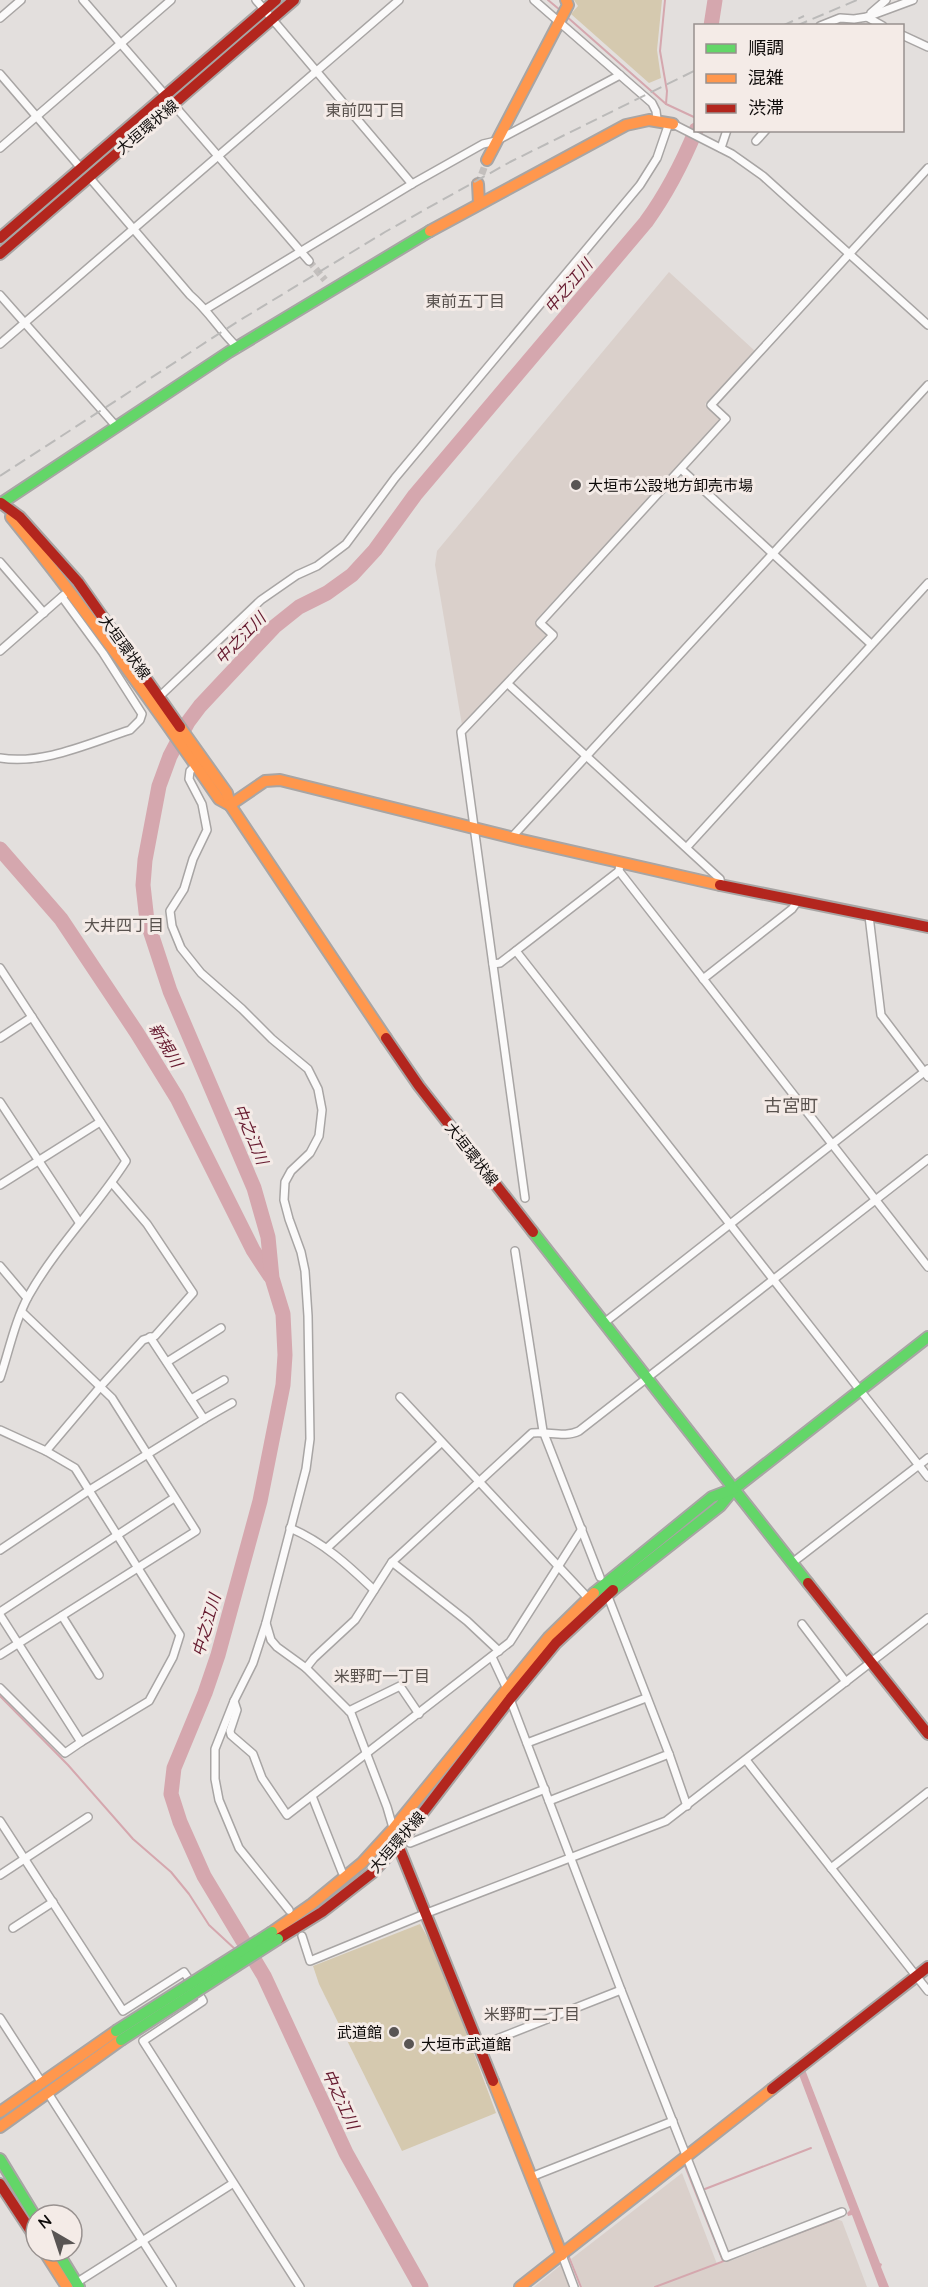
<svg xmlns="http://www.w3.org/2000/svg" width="928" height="2287" viewBox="0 0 928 2287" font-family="Quicksand,'Noto Sans JP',sans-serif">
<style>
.built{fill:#dad0cb}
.green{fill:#d5c9af}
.water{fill:#d5a7ae}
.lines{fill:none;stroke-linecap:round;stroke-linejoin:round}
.stream{stroke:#d5a7ae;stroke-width:2}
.river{stroke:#d5a7ae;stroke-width:15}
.street-tunnel{stroke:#c3bfbd;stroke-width:7;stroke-dasharray:7 3.5;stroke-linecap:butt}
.street-casing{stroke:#a8a5a4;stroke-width:10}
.fast-casing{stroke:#a8a5a4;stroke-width:14}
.slow-casing{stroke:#a8a5a4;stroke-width:14}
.jam-casing{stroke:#a8a5a4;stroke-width:14}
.street{stroke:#fbfafa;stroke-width:7}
.fast{stroke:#63d668;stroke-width:10}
.slow{stroke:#ff974d;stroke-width:10}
.jam{stroke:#b3261e;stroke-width:10}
.rail{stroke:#bbbab9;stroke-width:2;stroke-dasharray:12 6;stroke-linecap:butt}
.fast-bridge-casing{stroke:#a8a5a4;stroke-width:14;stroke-linecap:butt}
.fast-bridge{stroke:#63d668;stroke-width:10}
.poi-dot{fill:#595554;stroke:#f4ebe7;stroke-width:2}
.labels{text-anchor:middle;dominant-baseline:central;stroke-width:6;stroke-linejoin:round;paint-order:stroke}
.street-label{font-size:15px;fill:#0e0b0a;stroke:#f4ebe7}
.poi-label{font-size:15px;fill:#0e0b0a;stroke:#f4ebe7;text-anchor:start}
.neighbourhood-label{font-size:16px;fill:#59524e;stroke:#f4ebe7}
.water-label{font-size:16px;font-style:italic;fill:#661a2f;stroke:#f4ebe7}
.quarter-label{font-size:18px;fill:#59524e;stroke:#f4ebe7}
</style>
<rect width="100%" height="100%" fill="#e3dfdd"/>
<g class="built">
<polygon points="669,272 755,351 705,404 722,419 535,621 548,633 462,725 435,565 437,551"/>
<polygon points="682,2173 717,2264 733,2260 836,2219 842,2221 867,2287 582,2287 571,2259"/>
<polygon points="561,2265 570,2287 534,2287"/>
</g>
<g class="green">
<polygon points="574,0 662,0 657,50 661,78 649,83 571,14 578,6"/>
<polygon points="420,1924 436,1952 496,2113 402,2151 319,1984 313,1966"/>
</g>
<polygon class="water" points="804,2067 880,2263 882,2264 881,2267 889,2287 879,2287 852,2215 848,2216 847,2213 850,2210 798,2072"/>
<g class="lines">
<g class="stream">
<polyline points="548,0 560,10"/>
<polyline points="665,0 660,51 667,91 666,104"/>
<polyline points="566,16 666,104 696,118"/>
<polyline points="0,1696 68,1765 133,1839 171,1872 189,1894 209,1925 236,1950"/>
<polyline points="249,1962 264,1976"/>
<polyline points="685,2166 723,2261"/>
<polyline points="705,2189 811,2148"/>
<polyline points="569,2257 581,2287"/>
<polyline points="655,2287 833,2220"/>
</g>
<g class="river">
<polyline points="711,26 715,0"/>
<polyline points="0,849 61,919 137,1033 177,1098 253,1250 270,1276"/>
<path d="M421,2287l-75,-134 -82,-177 -60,-100 -24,-54 -9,-28 3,-26 31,-75 13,-38 42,-154 23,-116 2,-30 -2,-41 -11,-36 -4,-41 -14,-49 -84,-197 -23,-70 -4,-36 2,-25 14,-74 11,-30 18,-34 12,-16 74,-79 25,-20 28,-14 25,-18 23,-25 40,-55 231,-273c21,-29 36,-58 50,-92"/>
</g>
<g class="street-tunnel">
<polyline points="478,184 487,160"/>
<polyline points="309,261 325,280"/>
</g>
<defs>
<g id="street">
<polyline points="83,0 309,261"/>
<polyline points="256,0 412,184"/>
<polyline points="534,0 652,103 656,111 657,119"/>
<polyline points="871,13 886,0"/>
<polyline points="867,17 883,26"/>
<polyline points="0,18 21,0"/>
<polyline points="820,26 840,18 854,19 867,17 913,0"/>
<polyline points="902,35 928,47"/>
<polyline points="0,74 80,167"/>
<polyline points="673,124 732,154 763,176 928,325"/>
<polyline points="756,141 766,130"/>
<polyline points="0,148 171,0"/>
<polyline points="721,148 727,130"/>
<path d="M89,177l101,118c19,16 30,36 48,53"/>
<polyline points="0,295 115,425"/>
<polyline points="206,309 412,184 483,144 496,141 620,75"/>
<polyline points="0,344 399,0"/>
<polyline points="682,470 871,644"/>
<polyline points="0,562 44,613"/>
<polyline points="0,651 64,595"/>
<polyline points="508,684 720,879 721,885"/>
<polyline points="160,696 261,600 297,575 317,566 346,544 395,478 640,185 657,158 669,123"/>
<path d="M0,758c44,7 89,-15 130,-28l10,-10 2,-6 -39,-61 -41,-56"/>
<polyline points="195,766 190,771 189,779 202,804 207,830 193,859 184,889 170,911 172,926 181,948 201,973 242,1009 272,1039 308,1069 318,1089 322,1110 319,1136 310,1153 291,1171 285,1182 284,1200 289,1219 301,1252 305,1271 308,1316 310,1439 306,1469 266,1623 271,1640 277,1647 306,1668 351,1713 387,1807 398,1845"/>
<polyline points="511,838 928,385"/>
<polyline points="687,847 928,583"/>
<polyline points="620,863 619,871 928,1267"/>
<polyline points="869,916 881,1015 928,1077"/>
<polyline points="516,951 928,1477"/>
<polyline points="493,964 500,963 619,871"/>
<path d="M0,968l126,193c-30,47 -70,86 -97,134 -14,25 -20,56 -29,83"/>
<polyline points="703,979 792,909 797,902"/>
<polyline points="0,1038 32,1017"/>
<polyline points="0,1102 79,1222"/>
<polyline points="0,1185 100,1122"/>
<polyline points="525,1198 461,732 553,635 540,623 726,419 711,405 928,168"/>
<polyline points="515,1251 543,1431 600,1577"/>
<polyline points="0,1266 27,1298"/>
<polyline points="604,1323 928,1069"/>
<polyline points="150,1337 204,1419 232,1403"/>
<polyline points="167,1362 221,1328"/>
<polyline points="400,1397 588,1598"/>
<polyline points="191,1399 224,1380"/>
<polyline points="0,1430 46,1451 101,1386 143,1340 155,1336 193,1293 147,1224 112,1183"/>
<polyline points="46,1451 75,1468 180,1635 173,1657 149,1701 81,1742"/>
<path d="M290,1528c33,14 58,37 84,62"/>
<polyline points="327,1548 441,1443"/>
<polyline points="0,1550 88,1491 204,1419"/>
<polyline points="392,1562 467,1621 499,1651"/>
<polyline points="792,1563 928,1458"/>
<polyline points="0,1612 174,1498"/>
<polyline points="0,1615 81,1742 65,1753 0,1688"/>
<polyline points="62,1616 99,1675"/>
<polyline points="266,1623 253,1663 234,1701 237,1710 230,1731 231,1735 253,1754 262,1778 287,1815 510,1642 582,1529"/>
<polyline points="802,1624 846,1682"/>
<polyline points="0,1655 196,1531 112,1398 22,1312"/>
<polyline points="492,1657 506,1687"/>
<path d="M306,1668l8,-10 41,-38 37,-58 140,-129c16,-2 33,5 47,-2l349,-272"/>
<polyline points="510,1699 621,1990 726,2257 842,2212"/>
<polyline points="234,1701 215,1749 215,1779 219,1800 239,1848 289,1910"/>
<polyline points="349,1711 400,1686 419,1714"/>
<polyline points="527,1743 646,1698"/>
<polyline points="669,1754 687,1806"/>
<polyline points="746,1760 928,1991"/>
<polyline points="312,1796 342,1872"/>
<polyline points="549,1801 669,1754 607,1594"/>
<polyline points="0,1821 123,2011 184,1972 202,1999 203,2001 143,2041 300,2287"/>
<polyline points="410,1843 545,1789"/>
<polyline points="831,1868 928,1792"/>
<polyline points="0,1875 88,1817"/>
<polyline points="13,1928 53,1902"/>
<polyline points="302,1936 310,1961 427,1913 666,1821 928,1618"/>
<polyline points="0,2018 42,2083"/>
<polyline points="479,2046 621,1990"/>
<polyline points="48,2093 172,2287"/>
<polyline points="531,2177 673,2121"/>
<polyline points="562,2255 574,2287"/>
<polyline points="76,2283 232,2184"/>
</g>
<g id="fast">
<polyline points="0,504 229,352 430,231"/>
<polyline points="533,1232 734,1489"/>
<polyline points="808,1583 734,1489 928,1337"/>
<polyline points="613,1590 720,1506 734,1489"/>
<polyline points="594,1593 712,1497 733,1489"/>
<polyline points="0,2159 36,2218"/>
<polyline points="57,2251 79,2287"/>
</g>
<g id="slow">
<polyline points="487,160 568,5 566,0"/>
<polyline points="478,184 479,203"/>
<polyline points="430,231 626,125 649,120 673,124"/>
<path d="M11,517c74,91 142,186 208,282l11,6"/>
<polyline points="180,727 227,793 230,805 386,1038"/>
<polyline points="230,805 265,781 280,780 522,840 720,885"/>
<polyline points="272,1932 312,1904 362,1863 393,1829 549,1637 594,1593"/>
<polyline points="493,2081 562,2255"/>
<polyline points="0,2112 116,2031"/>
<polyline points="0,2127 121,2040"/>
<polyline points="44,2251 67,2287"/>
<polyline points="520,2287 772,2089"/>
</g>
<g id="jam">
<polyline points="0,238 276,0"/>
<polyline points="0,254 294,0"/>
<polyline points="1,503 20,517 78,582 180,727"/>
<polyline points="720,885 928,927"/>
<polyline points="386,1038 419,1086 533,1232"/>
<polyline points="808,1583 928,1734"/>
<polyline points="398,1845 493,2081"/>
<polyline points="278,1939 322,1912 372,1873 398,1845 510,1699 556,1643 613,1590"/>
<polyline points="772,2089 928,1967"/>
<polyline points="0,2184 36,2239"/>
</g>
</defs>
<use href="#street" class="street-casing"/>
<use href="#fast" class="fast-casing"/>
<use href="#slow" class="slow-casing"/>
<use href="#jam" class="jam-casing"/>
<use href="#street" class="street"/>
<use href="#fast" class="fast"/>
<use href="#slow" class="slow"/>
<use href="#jam" class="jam"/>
<g class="rail">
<polyline points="782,26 804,16"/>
<polyline points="796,26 857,0"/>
<polyline points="0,476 237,322 385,232 510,162 696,70"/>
</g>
<defs>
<g id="fast-bridge">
<polyline points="116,2031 272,1932"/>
<polyline points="121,2040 278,1939"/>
</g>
</defs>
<use href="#fast-bridge" class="fast-bridge-casing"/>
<use href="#fast-bridge" class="fast-bridge"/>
</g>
<g class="poi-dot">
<circle cx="576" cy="485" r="6"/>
<circle cx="394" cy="2032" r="6"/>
<circle cx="409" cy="2044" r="6"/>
</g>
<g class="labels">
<g class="street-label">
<text transform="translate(147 127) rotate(-40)">大垣環状線</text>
<text transform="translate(125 647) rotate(54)">大垣環状線</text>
<text transform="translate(472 1154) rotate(52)">大垣環状線</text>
<text transform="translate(397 1842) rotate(-49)">大垣環状線</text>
</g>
<g class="poi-label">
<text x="588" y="485">大垣市公設地方卸売市場</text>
<text x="382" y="2032" text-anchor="end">武道館</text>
<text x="421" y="2044">大垣市武道館</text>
</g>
<g class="neighbourhood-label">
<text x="365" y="110">東前四丁目</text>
<text x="465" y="301">東前五丁目</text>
<text x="124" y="925">大井四丁目</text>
<text x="382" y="1676">米野町一丁目</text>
<text x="532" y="2014">米野町二丁目</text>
</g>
<g class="water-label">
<text transform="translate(568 286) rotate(-50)">中之江川</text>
<text transform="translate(240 638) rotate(-46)">中之江川</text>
<text transform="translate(166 1045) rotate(59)">新規川</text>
<text transform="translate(251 1134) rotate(67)">中之江川</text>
<text transform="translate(206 1625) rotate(-74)">中之江川</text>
<text transform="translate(341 2099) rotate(65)">中之江川</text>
</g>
<g class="quarter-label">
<text x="791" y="1105">古宮町</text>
</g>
</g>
<rect x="694" y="24" width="210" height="108" fill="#f4ebe7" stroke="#98918f" stroke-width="1.5"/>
<rect x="706" y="44" width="30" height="9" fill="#63d668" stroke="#98918f" stroke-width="1.5"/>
<text x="748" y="54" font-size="18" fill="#0e0b0a">順調</text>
<rect x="706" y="74" width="30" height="9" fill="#ff974d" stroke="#98918f" stroke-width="1.5"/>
<text x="748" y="84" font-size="18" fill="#0e0b0a">混雑</text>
<rect x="706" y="104" width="30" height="9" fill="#b3261e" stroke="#98918f" stroke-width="1.5"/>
<text x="748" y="114" font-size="18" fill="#0e0b0a">渋滞</text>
<g transform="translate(54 2233) rotate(321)"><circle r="28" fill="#f4ebe7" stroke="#98918f" stroke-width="1.5"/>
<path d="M0-4.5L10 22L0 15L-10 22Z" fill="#595554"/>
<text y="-9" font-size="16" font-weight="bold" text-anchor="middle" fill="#0e0b0a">N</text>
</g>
</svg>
